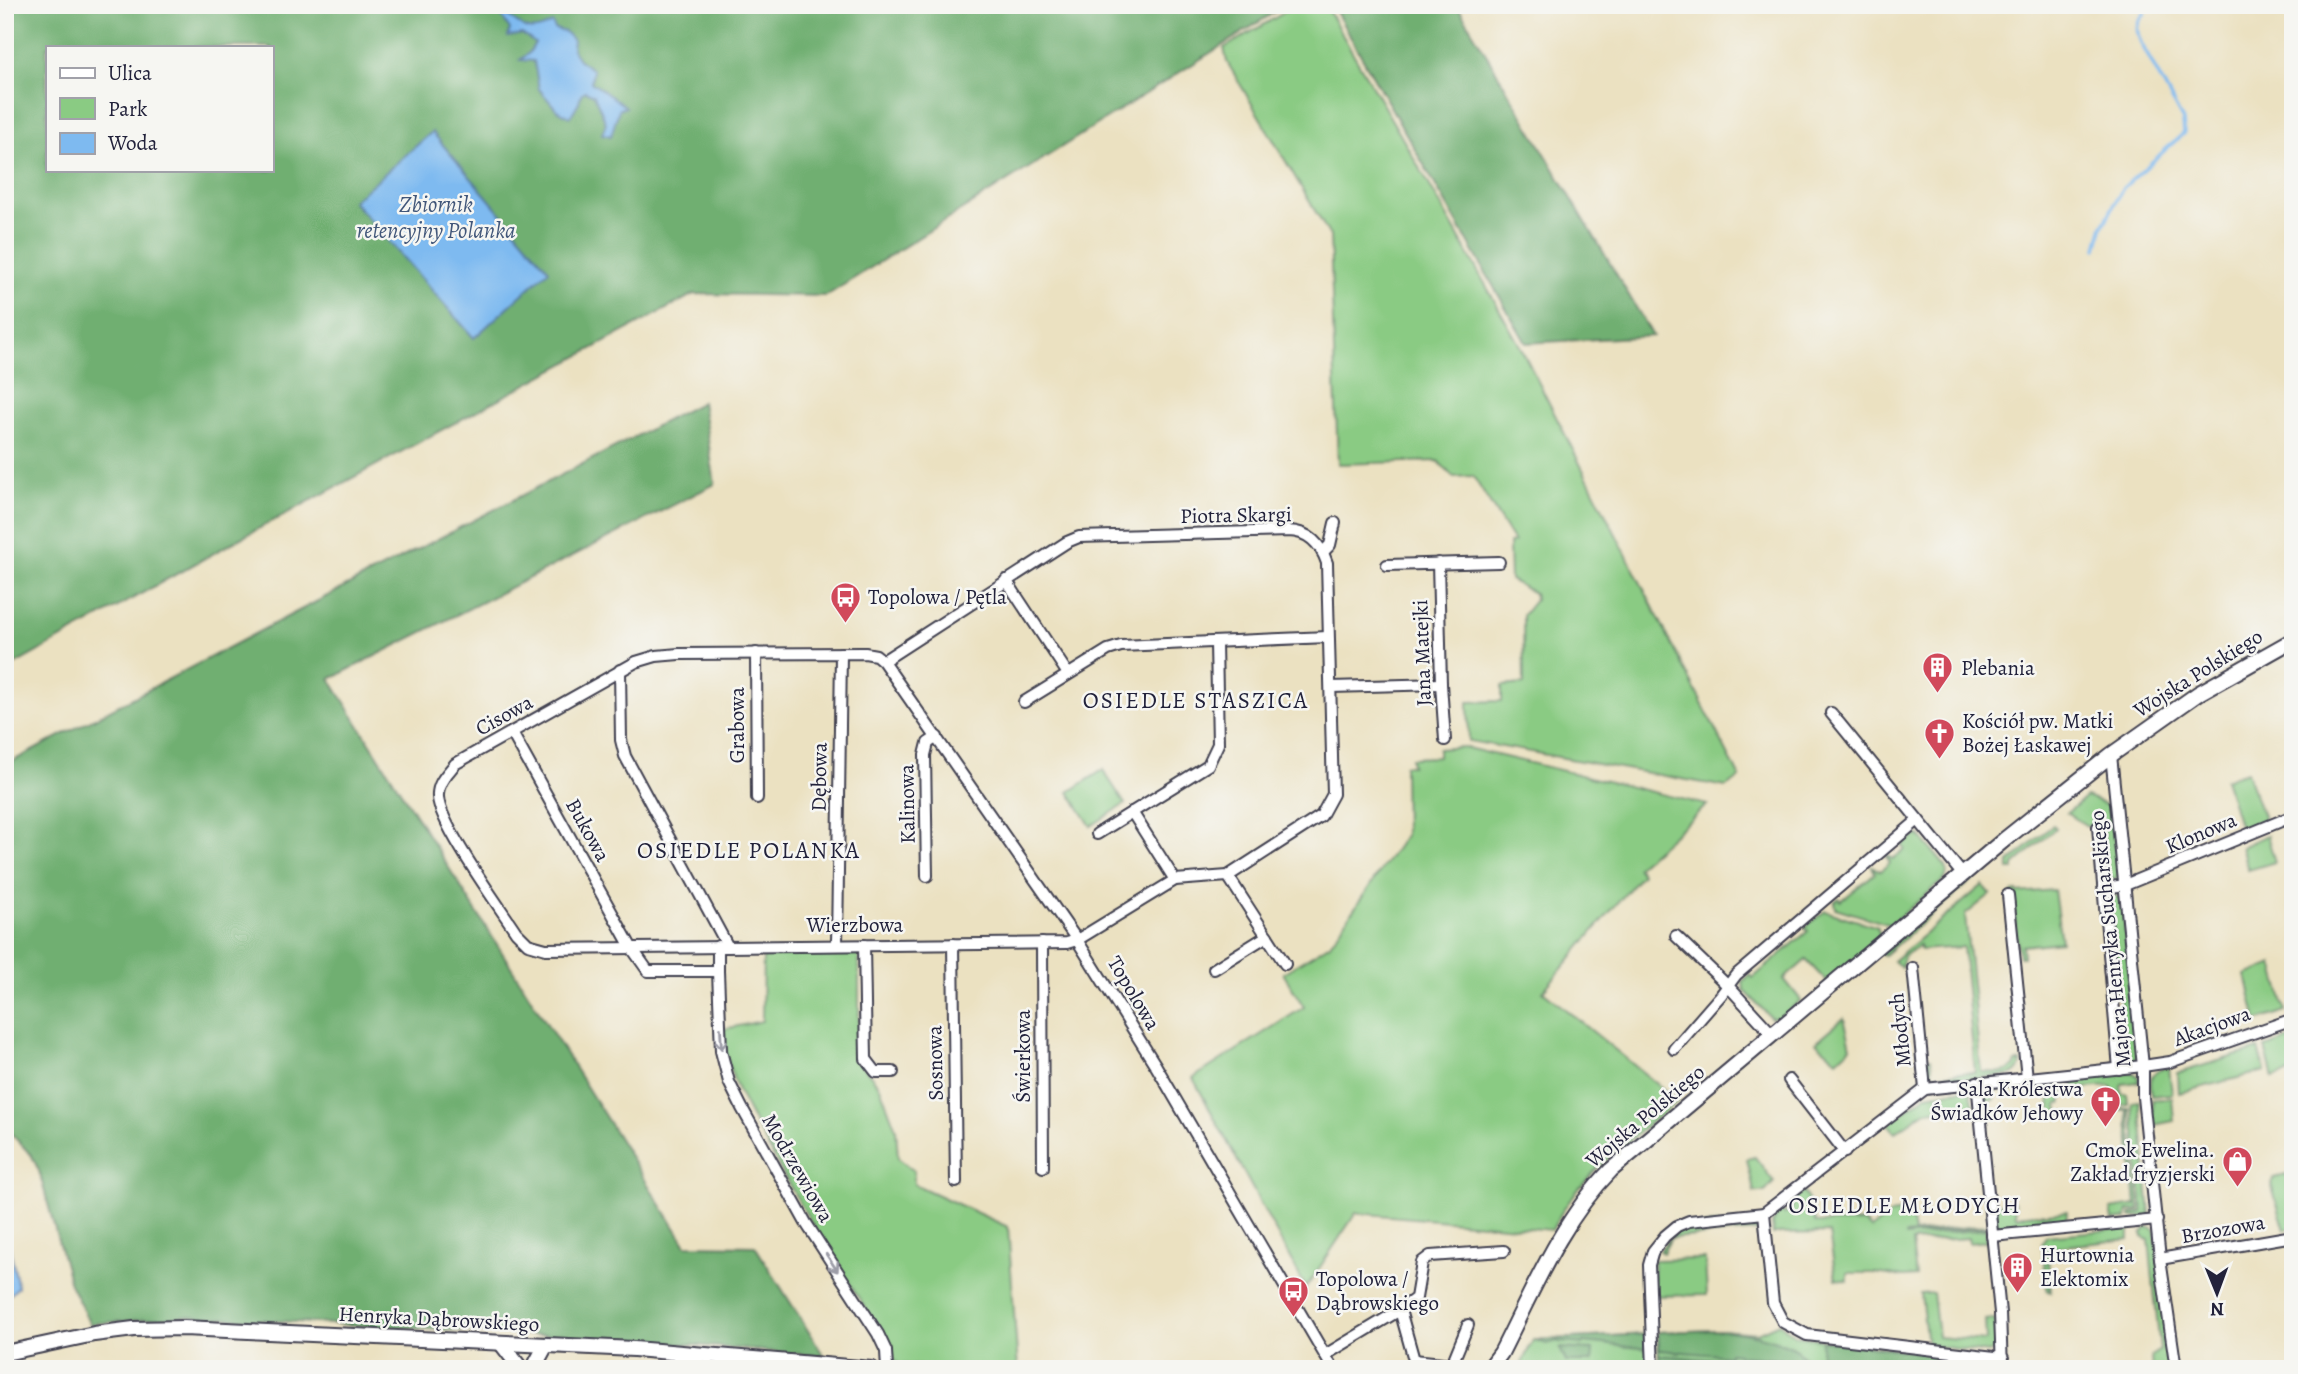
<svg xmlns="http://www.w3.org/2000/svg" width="2298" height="1374" viewBox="0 0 2298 1374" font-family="Alegreya,serif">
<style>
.green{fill:#8acb83;stroke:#56765f;stroke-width:2}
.forest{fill:#6faf71;stroke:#486856;stroke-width:2;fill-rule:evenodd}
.water{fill:#7ebaf0;stroke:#506e96;stroke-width:2}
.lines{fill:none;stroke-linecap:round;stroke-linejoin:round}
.stream{stroke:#7ebaf0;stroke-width:3.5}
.minor-casing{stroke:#403f4f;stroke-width:14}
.tertiary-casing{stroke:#403f4f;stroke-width:18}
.minor{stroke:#fff;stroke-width:10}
.tertiary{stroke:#fff;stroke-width:14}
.oneway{stroke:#9c9ca7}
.labels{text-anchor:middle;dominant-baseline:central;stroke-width:5;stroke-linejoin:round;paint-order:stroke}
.street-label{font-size:21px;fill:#22223b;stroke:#f6f6f2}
.poi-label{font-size:21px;fill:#22223b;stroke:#f6f6f2;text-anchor:start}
.water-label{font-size:23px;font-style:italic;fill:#42577a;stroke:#f6f6f2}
.neighbourhood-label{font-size:23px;letter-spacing:2px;fill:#22223b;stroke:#f6f6f2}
</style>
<rect width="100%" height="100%" fill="#f6f6f2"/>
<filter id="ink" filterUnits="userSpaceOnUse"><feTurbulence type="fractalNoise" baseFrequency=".0143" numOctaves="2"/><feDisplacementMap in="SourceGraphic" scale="14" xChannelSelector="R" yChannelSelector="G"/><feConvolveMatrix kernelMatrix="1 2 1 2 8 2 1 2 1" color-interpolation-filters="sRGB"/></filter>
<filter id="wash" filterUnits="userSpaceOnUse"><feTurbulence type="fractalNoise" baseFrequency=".00686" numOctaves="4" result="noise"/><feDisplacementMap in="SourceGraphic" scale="28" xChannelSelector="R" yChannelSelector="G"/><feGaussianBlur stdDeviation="1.57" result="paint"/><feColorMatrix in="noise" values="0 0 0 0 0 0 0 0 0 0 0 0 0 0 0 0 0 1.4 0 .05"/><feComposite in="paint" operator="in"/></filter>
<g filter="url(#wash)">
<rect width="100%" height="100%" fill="#ebe1c1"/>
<g class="green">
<polygon points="1297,5 1325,5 1426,179 1520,346 1740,778 1726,787 1469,741 1468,702 1502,701 1502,686 1524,684 1523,615 1535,600 1534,593 1510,580 1509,543 1514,542 1473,476 1453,477 1438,461 1338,464 1330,236 1227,62 1224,48"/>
<path d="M1463,747l244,58 -70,62 5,7 -99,117 135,110c-46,38 -100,74 -126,129l-196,-17 -50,75 -113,-210 111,-71 -21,-34 47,-29 75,-109 -1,-70h8l-1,-7 27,-1v-8z"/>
<polygon points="1103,770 1125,804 1091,826 1069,792"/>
<polygon points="2247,772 2264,819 2240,828 2225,779"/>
<polygon points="2086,797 2111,807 2119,875 2115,879 2109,878 2107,874 2102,825 2087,826 2067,813"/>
<polygon points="2053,825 2056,828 2014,865 2014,869 2009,869 2009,863"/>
<polygon points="1916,835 1920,836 1946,867 1947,873 1945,879 1890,925 1835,908 1834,902 1839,898 1841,901 1875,873 1872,866 1880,871 1890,863 1886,854 1893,859 1905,849 1902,845"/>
<polygon points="2267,835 2275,862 2248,870 2241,847"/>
<polygon points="2006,848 2008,850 1884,955 1880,953"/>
<path d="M1983,885l8,9 -26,21 16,157c12,0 31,3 35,-10h5c0,6 -3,10 -9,13l-75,6 -8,-6 -3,-17h5l1,13 3,4 40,-3 -12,-125 -43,3 -1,-5 -16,12 -1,10 -9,-6z"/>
<polygon points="2054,890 2061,942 2022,946 2023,957 2019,957 2012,892 2017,891 2017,893"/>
<polygon points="2114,896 2120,897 2122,901 2137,1058 2132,1062 2126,1059 2109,902"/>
<polygon points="1825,911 1878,927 1878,931 1882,935 1827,982 1806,960 1784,979 1801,1000 1781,1017 1771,1018 1744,990 1743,981 1750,975 1753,978 1808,931 1805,927"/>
<path d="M859,953v108l21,26 16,42 2,29 16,13v13l94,43 10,142h-72l-48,-5 -4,-4 -4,-13c-41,-64 -82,-127 -118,-193 -21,-39 -49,-79 -48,-125l38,-8 1,-67z"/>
<polygon points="2273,964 2286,1011 2257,1021 2246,975"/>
<polygon points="1844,1018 1851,1047 1837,1060 1816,1042"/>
<polygon points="2293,1038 2293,1072 2273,1078 2265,1048"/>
<polygon points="2259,1049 2265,1071 2179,1093 2178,1073"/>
<path d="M2169,1067l3,27 -20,2c-2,-19 -4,-24 17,-29z"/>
<polygon points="2131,1072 2138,1076 2139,1082 2122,1084 2121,1086 2122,1094 2127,1094 2128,1104 2115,1105 2111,1086 2074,1089 2075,1082 2079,1078"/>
<polygon points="2059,1081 2065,1089 2062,1098 2062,1103 2058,1104 2059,1112 2067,1112 2067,1114 2052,1116 2048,1084 1993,1091 1994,1100 1984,1102 1984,1091 1987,1087"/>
<polygon points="1966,1089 1971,1092 1974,1106 1926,1111 1895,1132 1888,1124 1926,1095"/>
<polygon points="2172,1098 2174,1121 2154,1125 2152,1100"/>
<polygon points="2140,1101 2150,1216 2131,1217 2131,1214 2143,1212 2132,1102"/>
<polygon points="2129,1108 2140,1210 2128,1211 2127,1219 2113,1220 2111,1209 2136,1205 2127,1110 2115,1109"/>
<polygon points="1755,1157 1774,1182 1765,1192 1754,1192 1747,1159"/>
<polygon points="2293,1173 2293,1228 2285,1230 2271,1184 2274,1178"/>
<polygon points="1803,1192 1812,1206 1815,1223 1864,1222 1871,1229 1891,1214 1910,1211 1914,1233 1985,1225 1986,1227 1906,1235 1906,1237 1986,1229 1987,1241 1969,1243 1968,1238 1912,1242 1916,1276 1904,1277 1874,1273 1848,1273 1848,1281 1836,1279 1829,1233 1773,1234 1772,1224 1779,1211 1780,1210 1785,1214 1793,1207 1789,1203"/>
<polygon points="2014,1202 2016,1216 2067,1211 2066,1225 2001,1229 1996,1223 1994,1204"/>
<polygon points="1749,1221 1758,1223 1765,1237 1760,1238 1758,1231 1671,1238 1663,1253 1659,1251 1675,1232 1687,1227"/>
<polygon points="2147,1227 2153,1229 2155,1232 2170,1369 2152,1369 2151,1356 2160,1350 2149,1240 2143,1237 2142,1233"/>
<polygon points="2129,1228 2129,1239 2047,1248 2051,1291 2047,1289 2042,1243 2046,1236"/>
<polygon points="1705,1259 1707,1295 1655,1296 1653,1260"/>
<polygon points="1933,1293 1938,1337 1986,1341 1985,1320 1995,1319 1997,1348 1989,1353 1927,1345 1921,1294"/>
<polygon points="1779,1323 1796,1336 1991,1361 1998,1369 1659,1369 1658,1332 1721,1330 1757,1333"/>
<polygon points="1648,1334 1649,1369 1519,1369 1533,1340"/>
</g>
<g class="forest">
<path d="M5,5h1281l-460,291 -132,-2 -464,250 -225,126zM47,47h224v123h-224z"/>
<polygon points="1332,5 1457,5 1653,336 1526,343"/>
<polygon points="702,402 715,484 330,679 686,1245 755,1246 824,1356 634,1340 185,1316 90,1324 70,1284 39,1171 32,1156 5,1127 5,765 283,619"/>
<path d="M1721,1330c21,2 78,10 85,32l-67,-6 -1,-2 -9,-1v3l-70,-6 -1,-18z"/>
<polygon points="1648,1334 1648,1349 1584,1342 1583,1344 1559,1342 1558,1341 1547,1344 1535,1340"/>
<polygon points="1822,1340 1927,1353 1948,1369 1876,1369 1831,1365 1830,1362 1820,1361"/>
<polygon points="1560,1348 1593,1350 1592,1362 1566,1362"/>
<polygon points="1659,1355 1817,1368 1817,1369 1659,1369"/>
</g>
<g class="water">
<path d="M505,14c19,14 24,22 47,9l3,6 10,3 8,8 -1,9 8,12 13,9 -2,12 35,25 -7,2 -8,27 -9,-2 4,-11 -12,-28 -9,-4 -4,3 -2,8 -9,15 -13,-7 -18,-21 -5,-28 -14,-1 9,-7 6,-10 -13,-9 -14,3 2,-8 -9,-13z"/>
<polygon points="432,132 549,270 474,338 353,201"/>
<polygon points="5,1224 18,1287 11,1294 5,1295"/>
</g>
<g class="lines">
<g class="stream">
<polyline points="2154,7 2159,5"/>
<path d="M2097,248l6,-22 20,-38 61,-55 -1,-12 -42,-78c-5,-13 -6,-19 4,-30"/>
</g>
</g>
</g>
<g filter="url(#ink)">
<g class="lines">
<defs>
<g id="minor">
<polyline points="1323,552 1330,545 1335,523"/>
<polyline points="1438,563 1441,684 1445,740"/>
<polyline points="1387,565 1499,562"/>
<polyline points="1006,580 1068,674"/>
<polyline points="756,653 757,798"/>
<path d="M883,661l184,-119 12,-5 209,-6c21,0 33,14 39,32l6,231 -12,22 -93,60 -53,4 -98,60 -10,3 -521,6 -18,-5 -12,-12c-17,-26 -77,-108 -78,-135 -1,-14 9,-23 17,-33l181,-102 20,-6 23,-2 186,-1 11,2 7,6 194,279 79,126 177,303"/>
<polyline points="620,670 621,740 625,756 727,945"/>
<polyline points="1331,687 1441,684"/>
<polyline points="1024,702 1108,650 1121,646 1328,637"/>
<polyline points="1831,713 1963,875"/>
<polyline points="512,733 631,947 648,971 718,971 718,946"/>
<polyline points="2111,755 2143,1066 2143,1097 2160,1259 2176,1369"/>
<polyline points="1132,812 1175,880"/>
<polyline points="2098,827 2119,1069"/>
<polyline points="1097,834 1208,765 1218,744 1216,643"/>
<polyline points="927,876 925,755 928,743 937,737"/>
<polyline points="1228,876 1285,964"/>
<polyline points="2105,888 2125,885 2293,816"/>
<polyline points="2008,895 2027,1078"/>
<polyline points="1676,936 1728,986 1773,1035"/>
<polyline points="1042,943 1043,1167"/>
<polyline points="953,944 956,1182"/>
<polyline points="837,945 841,653"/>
<polyline points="864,945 866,1059 876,1072 893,1072"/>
<polyline points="1913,968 1925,1089"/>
<polyline points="1214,969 1267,936"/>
<polyline points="718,971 721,1051 729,1082 742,1108 806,1223 878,1334 886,1351 887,1369"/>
<polyline points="1674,1049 1721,995 1736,975 1918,820"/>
<polyline points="1789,1080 1845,1152"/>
<polyline points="1977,1082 2000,1313 2002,1369"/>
<polyline points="1764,1213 1773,1303 1783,1322 1807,1335 2003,1358"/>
<polyline points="1992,1236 2157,1220"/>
<polyline points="2160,1259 2293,1236"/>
<polyline points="1400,1310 1414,1360 1452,1364 1468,1325"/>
<polyline points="1325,1355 1400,1310 1416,1298 1422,1262 1430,1256 1504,1251"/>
<polyline points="1653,1369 1649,1265 1653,1251 1665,1236 1677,1226 1689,1221 1764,1213 1925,1089 2143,1066 2170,1062 2293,1019"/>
</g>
<g id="tertiary">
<polyline points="501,1343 521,1369"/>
<polyline points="5,1353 94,1334 134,1329 184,1328 634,1349 872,1369"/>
<polyline points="533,1369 546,1345"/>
<path d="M1489,1369l12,-16c32,-63 60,-132 110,-183l393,-330 107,-85 88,-62 94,-53"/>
</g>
</defs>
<use href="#minor" class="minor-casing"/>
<use href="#tertiary" class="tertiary-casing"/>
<use href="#minor" class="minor"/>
<use href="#tertiary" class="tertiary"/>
</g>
<defs><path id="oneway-shaft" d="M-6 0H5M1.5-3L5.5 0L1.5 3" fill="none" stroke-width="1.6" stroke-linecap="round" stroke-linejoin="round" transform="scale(1.75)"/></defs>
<g class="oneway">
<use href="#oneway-shaft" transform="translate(721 1039) rotate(87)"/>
<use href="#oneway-shaft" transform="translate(832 1263) rotate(57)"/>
</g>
</g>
<defs>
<symbol id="bus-pin" viewBox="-11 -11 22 30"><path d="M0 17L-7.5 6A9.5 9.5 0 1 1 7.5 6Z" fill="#d1495b" stroke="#f6f6f2"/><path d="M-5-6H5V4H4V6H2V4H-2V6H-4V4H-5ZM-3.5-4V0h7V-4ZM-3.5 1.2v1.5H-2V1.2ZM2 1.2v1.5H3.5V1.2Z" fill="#fff"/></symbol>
<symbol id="building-pin" viewBox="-11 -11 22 30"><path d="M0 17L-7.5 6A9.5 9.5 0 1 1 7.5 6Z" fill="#d1495b" stroke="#f6f6f2"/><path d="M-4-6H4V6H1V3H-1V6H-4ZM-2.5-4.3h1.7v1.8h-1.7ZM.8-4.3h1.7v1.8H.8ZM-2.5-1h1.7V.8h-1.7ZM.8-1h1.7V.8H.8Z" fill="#fff"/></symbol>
<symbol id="church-pin" viewBox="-11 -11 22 30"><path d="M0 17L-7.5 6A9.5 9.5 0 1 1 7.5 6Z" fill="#d1495b" stroke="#f6f6f2"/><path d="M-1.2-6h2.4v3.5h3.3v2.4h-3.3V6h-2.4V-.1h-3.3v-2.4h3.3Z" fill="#fff"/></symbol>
<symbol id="shop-pin" viewBox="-11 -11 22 30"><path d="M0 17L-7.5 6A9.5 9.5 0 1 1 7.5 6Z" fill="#d1495b" stroke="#f6f6f2"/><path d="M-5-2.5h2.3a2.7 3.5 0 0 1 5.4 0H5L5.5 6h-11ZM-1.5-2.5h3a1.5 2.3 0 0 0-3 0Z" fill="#fff"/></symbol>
</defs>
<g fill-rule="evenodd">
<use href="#bus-pin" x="828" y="580" width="35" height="47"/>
<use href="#building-pin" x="1920" y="650" width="35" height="47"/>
<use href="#church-pin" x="1922" y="716" width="35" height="47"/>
<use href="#church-pin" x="2088" y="1084" width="35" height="47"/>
<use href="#shop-pin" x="2220" y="1144" width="35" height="47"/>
<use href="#building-pin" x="2000" y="1250" width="35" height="47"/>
<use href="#bus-pin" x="1276" y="1274" width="35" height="47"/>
</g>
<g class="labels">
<g class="street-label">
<text transform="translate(1236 515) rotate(-1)">Piotra Skargi</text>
<text transform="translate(1422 653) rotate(-92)">Jana Matejki</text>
<text transform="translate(2198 673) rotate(-32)">Wojska Polskiego</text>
<text transform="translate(504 715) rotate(-29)">Cisowa</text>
<text transform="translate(737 725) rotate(-90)">Grabowa</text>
<text transform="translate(819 777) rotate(-89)">Dębowa</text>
<text transform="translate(907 804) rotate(-91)">Kalinowa</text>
<text transform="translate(588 830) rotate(61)">Bukowa</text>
<text transform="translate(2201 833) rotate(-23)">Klonowa</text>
<text x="855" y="925">Wierzbowa</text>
<text transform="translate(2110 939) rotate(-96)">Majora Henryka Sucharskiego</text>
<text transform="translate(1134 993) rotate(59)">Topolowa</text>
<text transform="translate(2212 1026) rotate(-20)">Akacjowa</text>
<text transform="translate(1900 1030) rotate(-96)">Młodych</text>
<text transform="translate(1023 1056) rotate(-90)">Świerkowa</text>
<text transform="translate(935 1063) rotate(-91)">Sosnowa</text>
<text transform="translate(1645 1116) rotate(-40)">Wojska Polskiego</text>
<text transform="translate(798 1168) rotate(60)">Modrzewiowa</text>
<text transform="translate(2223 1229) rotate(-10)">Brzozowa</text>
<text transform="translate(439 1319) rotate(3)">Henryka Dąbrowskiego</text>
</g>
<g class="poi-label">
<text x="868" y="597">Topolowa / Pętla</text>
<text x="1961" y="668">Plebania</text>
<text x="1962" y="721">Kościół pw. Matki<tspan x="1962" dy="24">Bożej Łaskawej</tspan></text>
<text x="2083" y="1089" text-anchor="end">Sala Królestwa<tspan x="2083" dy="24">Świadków Jehowy</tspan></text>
<text x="2215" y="1150" text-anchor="end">Cmok Ewelina.<tspan x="2215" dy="24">Zakład fryzjerski</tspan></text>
<text x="2040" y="1255">Hurtownia<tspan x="2040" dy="24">Elektomix</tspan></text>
<text x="1316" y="1279">Topolowa /<tspan x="1316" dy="24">Dąbrowskiego</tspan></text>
</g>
<g class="water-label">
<text x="436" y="204">Zbiornik<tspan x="436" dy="26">retencyjny Polanka</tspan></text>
</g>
<g class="neighbourhood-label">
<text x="1196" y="700">OSIEDLE STASZICA</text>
<text x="749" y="850">OSIEDLE POLANKA</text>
<text x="1905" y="1205">OSIEDLE MŁODYCH</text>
</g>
</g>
<rect width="2298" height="1374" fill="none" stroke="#f6f6f2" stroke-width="28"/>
<rect x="46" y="46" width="228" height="126" fill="#f6f6f2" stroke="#a1a1a9" stroke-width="2"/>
<rect x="60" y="68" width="35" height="10" fill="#ffffff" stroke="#a1a1a9" stroke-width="2"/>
<text x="108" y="80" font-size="21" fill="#22223b">Ulica</text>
<rect x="60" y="98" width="35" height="21" fill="#8acb83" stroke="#a1a1a9" stroke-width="2"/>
<text x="108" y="116" font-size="21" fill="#22223b">Park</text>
<rect x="60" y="133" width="35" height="21" fill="#7ebaf0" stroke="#a1a1a9" stroke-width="2"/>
<text x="108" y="150" font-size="21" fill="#22223b">Woda</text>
<g transform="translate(2217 1293) rotate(179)" stroke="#f6f6f2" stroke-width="5" paint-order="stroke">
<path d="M0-5L12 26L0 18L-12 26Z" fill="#22223b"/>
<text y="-10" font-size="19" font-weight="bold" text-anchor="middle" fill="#22223b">N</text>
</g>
</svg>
